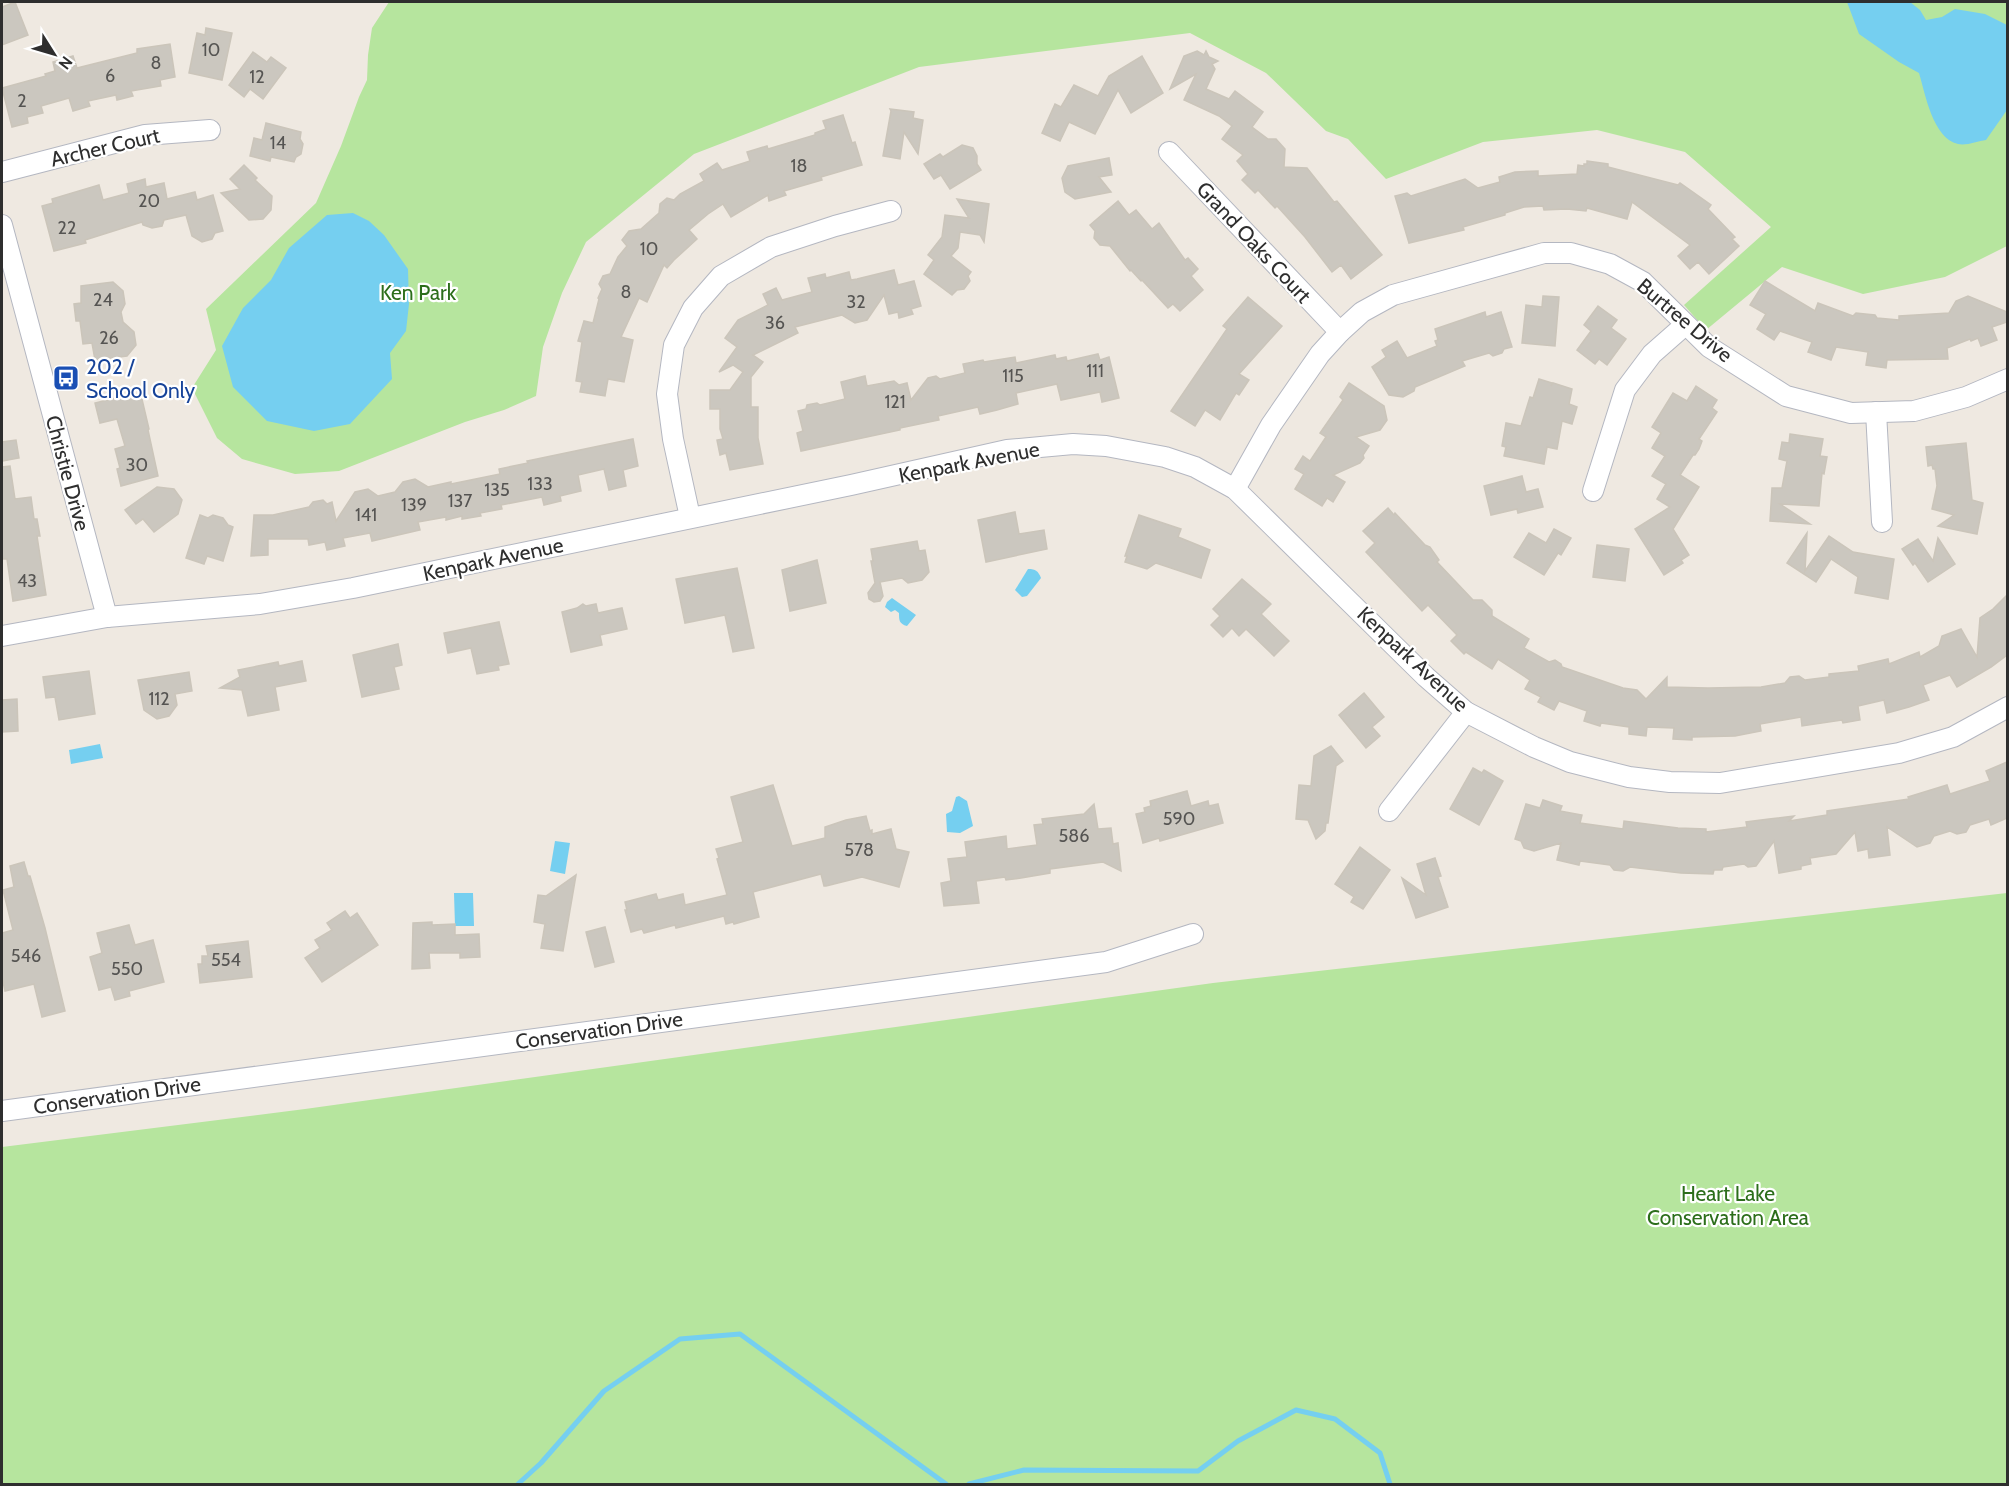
<svg xmlns="http://www.w3.org/2000/svg" width="2009" height="1486" viewBox="0 0 2009 1486" font-family="Cabin,sans-serif">
<style>
.green{fill:#b6e59e}
.water{fill:#75cff0}
.lines{fill:none;stroke-linecap:round;stroke-linejoin:round}
.stream{stroke:#75cff0;stroke-width:5}
.building{fill:#cbc7bf;stroke:#cbc5ba;stroke-width:1.5}
.street-casing{stroke:#b4b7c1;stroke-width:22}
.street{stroke:#fff;stroke-width:20}
.labels{text-anchor:middle;dominant-baseline:central;stroke-width:4.5;stroke-linejoin:round;paint-order:stroke}
.number-label{font-size:18px;fill:#555452}
.street-label{font-size:21px;fill:#2e2e2e;stroke:#fff}
.park-label{font-size:21px;fill:#2c6e1b;stroke:#fff}
.transit-label{font-size:21px;fill:#164399;stroke:#fff;text-anchor:start}
</style>
<rect width="100%" height="100%" fill="#efe9e1"/>
<g class="green">
<polygon points="389,2 2007,2 2007,246 1945,277 1863,294 1782,267 1706,330 1684,305 1771,227 1685,152 1597,130 1483,142 1386,179 1348,139 1326,131 1266,73 1190,33 919,67 694,154 586,242 562,293 543,347 536,396 504,410 465,422 339,471 295,474 242,459 217,438 192,388 216,350 206,309 316,203 341,146 359,97 367,80 368,55 372,28"/>
<polygon points="2007,893 2007,1484 2,1484 2,1147 305,1109 1213,983"/>
</g>
<g class="water">
<path d="M1847,2h63l10,8 6,10 16,-3 13,-8 30,5 22,11v85l-21,30c-8,1 -20,6 -28,4 -25,-5 -33,-51 -39,-71l-20,-11 -40,-28z"/>
<polygon points="353,213 369,221 384,235 408,269 409,304 406,331 390,353 392,379 350,424 314,431 267,421 233,387 222,346 243,308 271,280 289,248 327,215"/>
<path d="M1028,569c8,0 10,2 13,9l-14,18 -5,1 -7,-7z"/>
<path d="M892,598l24,17 -9,11c-8,-2 -8,-6 -8,-13l-4,-3 -4,2 -6,-5 2,-5z"/>
<polygon points="100,744 103,758 71,764 69,750"/>
<polygon points="959,796 967,801 973,826 960,833 947,832 946,814 952,811 956,797"/>
<polygon points="555,841 570,843 565,874 550,871"/>
<polygon points="454,893 473,893 474,926 455,926"/>
</g>
<g class="lines">
<g class="stream">
<polyline points="518,1484 541,1463 604,1391 680,1339 740,1334 946,1484"/>
<polyline points="969,1484 1024,1470 1198,1471 1238,1441 1296,1410 1335,1419 1380,1453 1390,1484"/>
</g>
</g>
<g class="building">
<polygon points="15,2 28,35 2,45 2,7"/>
<polygon points="206,28 232,33 222,80 189,73 197,33 205,35"/>
<polygon points="170,44 175,77 160,80 161,86 131,91 133,96 117,100 116,95 88,101 90,106 73,111 69,98 41,106 43,113 27,117 28,123 12,127 2,88 46,76 45,74 55,71 53,62 73,56 77,68 137,53 137,49"/>
<polygon points="1197,51 1204,55 1206,51 1209,57 1218,61 1212,64 1215,69 1206,89 1229,99 1235,91 1263,112 1252,127 1268,139 1276,139 1285,149 1284,167 1307,168 1334,202 1337,201 1382,255 1351,279 1341,265 1332,272 1305,237 1277,206 1275,208 1258,190 1255,193 1242,180 1248,174 1237,161 1243,155 1222,139 1232,126 1219,116 1184,100 1196,74 1170,89 1184,56"/>
<polygon points="253,52 267,62 271,57 286,68 263,99 250,89 244,97 229,85"/>
<polygon points="1142,56 1163,93 1131,113 1118,90 1095,134 1069,122 1060,141 1042,133 1055,104 1061,107 1074,85 1098,96 1109,76"/>
<polygon points="890,109 914,112 913,118 923,120 918,154 904,132 900,159 883,156 891,111"/>
<polygon points="843,115 852,143 855,142 862,165 821,177 822,180 784,191 786,195 769,201 768,195 731,217 723,204 708,214 689,230 697,239 674,260 667,268 664,265 647,302 639,298 621,337 633,340 624,382 608,379 605,396 580,392 582,382 576,381 582,342 578,341 584,321 593,323 599,299 598,298 602,289 599,284 603,276 610,274 618,257 627,246 622,240 629,231 641,229 659,213 660,204 667,198 674,200 680,194 704,181 700,174 717,163 722,170 750,161 747,152 767,146 768,149 815,135 815,133 826,129 823,121"/>
<polygon points="266,123 301,132 300,139 303,144 301,154 296,157 294,162 271,157 270,161 250,156 254,138 262,140"/>
<polygon points="962,145 973,148 977,156 977,164 981,170 950,189 941,175 934,179 924,164 940,154 943,157"/>
<polygon points="1109,158 1112,175 1099,177 1111,192 1075,199 1065,192 1062,178 1068,166"/>
<polygon points="1587,161 1608,164 1608,167 1678,185 1680,183 1711,205 1708,209 1735,237 1732,239 1739,246 1709,274 1698,262 1690,269 1678,256 1690,245 1632,202 1627,219 1587,208 1586,211 1567,209 1544,210 1543,206 1524,207 1505,213 1505,215 1463,227 1464,230 1409,243 1395,196 1407,193 1411,196 1465,179 1478,188 1500,182 1499,177 1515,172 1538,171 1538,176 1577,174 1578,165 1584,166 1584,164 1587,164"/>
<polygon points="244,165 257,178 255,180 272,196 271,210 263,219 249,220 221,193 240,189 230,179"/>
<polygon points="145,179 146,187 164,183 167,199 195,192 197,200 213,195 223,231 215,233 212,239 202,242 192,236 186,215 164,220 162,226 152,228 143,225 142,222 85,240 86,243 54,251 42,206 53,203 52,199 99,185 103,200 129,193 127,184"/>
<polygon points="957,199 989,204 984,242 980,235 960,232 958,248 951,256 971,272 968,276 970,281 964,289 957,290 952,295 924,274 934,260 928,255 942,237 945,215 969,218"/>
<polygon points="1118,201 1129,215 1136,210 1152,229 1159,223 1185,260 1188,258 1198,269 1191,276 1203,290 1180,311 1173,304 1168,308 1142,280 1141,281 1131,270 1130,271 1110,246 1100,245 1094,238 1095,231 1090,225"/>
<polygon points="894,270 898,285 914,281 921,306 911,309 913,314 899,318 898,312 889,314 884,295 867,320 855,323 842,315 795,327 798,333 753,355 763,362 751,377 751,407 758,407 758,438 763,464 730,470 726,453 720,455 717,440 723,439 720,429 720,409 710,409 710,390 730,390 743,372 733,365 719,372 737,347 725,338 738,320 768,305 763,294 776,288 782,300 812,292 808,278 825,274 826,278 849,272 851,280 857,279"/>
<polygon points="1765,281 1815,311 1818,303 1853,316 1856,313 1875,315 1877,318 1899,320 1899,316 1949,313 1956,301 1968,296 2007,312 2007,322 1992,327 1997,340 1981,346 1978,338 1971,341 1970,339 1947,348 1948,359 1887,360 1886,368 1866,365 1868,352 1836,347 1831,360 1808,352 1812,342 1780,331 1774,340 1757,329 1766,314 1750,305"/>
<polygon points="113,282 123,291 125,304 121,312 123,322 134,332 136,345 127,356 95,360 92,343 83,344 80,321 76,321 74,304 81,303 81,286"/>
<polygon points="1543,296 1559,297 1555,346 1522,343 1526,305 1542,307"/>
<polygon points="1248,297 1282,326 1239,374 1249,380 1239,395 1236,393 1220,420 1205,410 1195,426 1171,411 1227,329 1223,326"/>
<polygon points="1598,306 1617,320 1611,328 1626,339 1607,365 1599,359 1595,364 1577,350 1591,331 1584,325"/>
<polygon points="1485,312 1486,317 1501,312 1512,347 1504,349 1502,353 1493,356 1489,353 1462,361 1465,366 1415,387 1414,391 1403,397 1389,395 1372,367 1386,357 1382,350 1397,341 1407,358 1437,346 1435,341 1438,340 1435,329"/>
<polygon points="1098,354 1100,360 1109,357 1119,398 1102,402 1100,392 1061,400 1057,384 1016,393 1018,404 997,410 980,414 978,407 938,416 939,420 900,428 900,430 801,451 797,433 803,431 798,411 806,409 807,405 817,403 820,405 845,399 841,382 865,376 867,386 894,381 899,385 907,383 911,400 928,378 936,376 940,379 965,373 963,364 983,360 984,362 1015,357 1016,363 1055,355 1056,359 1066,357 1067,361"/>
<polygon points="1539,379 1552,383 1551,386 1553,383 1572,389 1569,404 1577,407 1572,424 1562,421 1557,449 1547,447 1544,464 1504,456 1506,447 1502,446 1506,423 1521,426 1530,397 1533,398"/>
<polygon points="1349,383 1384,406 1387,420 1380,430 1356,437 1369,446 1363,455 1364,458 1360,463 1333,475 1345,482 1333,502 1327,498 1322,506 1295,489 1304,474 1295,469 1303,456 1310,461 1326,437 1320,433 1343,400 1340,397"/>
<polygon points="1696,386 1717,400 1712,408 1717,412 1699,439 1702,441 1699,449 1695,455 1693,455 1680,475 1699,487 1673,529 1689,555 1681,560 1683,563 1664,575 1635,529 1670,507 1657,499 1666,484 1652,476 1665,456 1652,448 1661,433 1652,427 1673,393 1687,401"/>
<polygon points="141,395 149,429 148,430 158,476 121,486 117,469 120,468 115,449 125,446 117,419 100,423 95,403 123,396 123,399"/>
<polygon points="1790,434 1823,439 1820,456 1827,457 1824,474 1822,473 1819,506 1780,504 1810,524 1770,521 1772,488 1782,488 1787,461 1779,459 1782,442 1789,443"/>
<polygon points="633,439 638,466 623,470 626,486 609,490 604,469 578,475 581,491 560,496 561,501 544,505 542,497 501,505 502,509 480,513 481,516 462,519 462,516 446,520 446,517 418,522 420,530 372,541 370,533 343,538 345,546 327,550 325,542 309,545 308,539 268,539 268,555 251,556 254,515 273,515 309,507 313,502 323,500 327,504 332,502 336,521 355,492 368,489 378,496 395,492 403,482 415,479 428,487 451,482 451,484 500,474 499,469 528,463 527,461"/>
<polygon points="16,440 19,458 2,461 2,442"/>
<polygon points="1966,443 1972,500 1983,503 1977,534 1938,526 1954,515 1932,509 1937,486 1935,469 1933,469 1932,465 1928,466 1926,447"/>
<polygon points="10,466 15,499 31,497 34,519 37,519 40,536 37,536 46,595 13,601 7,559 3,559 2,552 2,467"/>
<polygon points="1522,476 1526,492 1538,489 1543,507 1518,513 1517,509 1491,515 1484,486"/>
<polygon points="157,487 174,489 182,500 178,514 154,532 143,519 136,524 125,510"/>
<polygon points="1388,508 1394,515 1395,513 1425,545 1430,547 1439,560 1437,562 1473,600 1482,600 1492,610 1492,616 1529,639 1524,648 1549,662 1555,660 1561,664 1562,667 1623,688 1637,690 1646,699 1667,677 1667,687 1708,688 1761,687 1785,683 1790,677 1799,676 1805,680 1829,677 1829,674 1859,671 1858,666 1888,659 1889,664 1919,652 1920,657 1939,646 1942,636 1961,629 1977,657 1980,618 1993,609 2007,595 2007,655 1991,667 1957,687 1950,675 1923,685 1929,700 1909,707 1887,713 1884,700 1858,706 1860,720 1843,723 1842,720 1802,726 1801,717 1760,724 1761,731 1735,736 1692,737 1692,740 1673,739 1674,728 1647,727 1646,736 1629,734 1629,727 1601,723 1600,726 1584,721 1587,711 1559,701 1554,710 1538,702 1541,697 1525,689 1530,680 1498,659 1492,669 1466,652 1464,654 1451,641 1457,635 1428,605 1422,611 1366,552 1375,543 1363,531"/>
<polygon points="1015,512 1019,534 1044,530 1047,549 986,562 978,520"/>
<polygon points="200,515 208,518 213,515 223,518 228,525 233,527 223,561 207,556 204,564 186,558"/>
<polygon points="1139,515 1181,529 1178,537 1210,550 1201,578 1156,563 1147,569 1125,562 1127,556 1125,556"/>
<polygon points="1554,529 1571,538 1561,555 1558,553 1544,575 1514,557 1529,533 1546,543"/>
<polygon points="1807,533 1805,571 1829,536 1853,552 1894,559 1888,599 1855,593 1858,577 1831,559 1816,582 1787,563"/>
<polygon points="1938,538 1955,564 1928,582 1915,563 1913,565 1902,549 1918,539 1933,561"/>
<polygon points="917,541 919,551 925,550 929,572 922,580 908,583 902,578 880,582 883,596 880,601 874,602 869,599 868,593 875,583 871,561 873,561 871,549"/>
<polygon points="1597,545 1629,549 1625,581 1593,577"/>
<polygon points="817,560 826,603 790,611 782,570"/>
<polygon points="737,568 754,648 733,652 725,615 685,623 676,579"/>
<polygon points="1242,579 1271,604 1261,614 1289,641 1274,656 1246,629 1239,636 1232,628 1223,637 1211,625 1220,616 1213,609"/>
<polygon points="583,604 586,606 596,604 598,613 622,608 627,629 600,635 602,645 571,652 562,612 577,608"/>
<polygon points="499,622 509,664 498,666 499,670 477,674 471,648 448,653 444,633"/>
<polygon points="398,644 402,665 394,667 399,689 362,697 353,655"/>
<polygon points="302,661 306,681 275,687 279,710 248,716 242,690 220,688 240,677 238,670 278,662 279,666"/>
<polygon points="89,671 95,714 59,720 55,697 46,698 43,677"/>
<polygon points="189,672 192,691 175,694 177,705 169,716 157,719 144,710 138,680"/>
<polygon points="1364,693 1384,717 1372,727 1380,736 1366,748 1339,715"/>
<polygon points="17,699 18,731 2,732 2,700"/>
<polygon points="1331,746 1343,761 1336,766 1328,823 1326,823 1325,831 1316,839 1308,820 1296,819 1299,785 1311,786 1314,756"/>
<polygon points="2007,762 2007,818 1991,825 1989,819 1970,825 1966,832 1957,834 1950,831 1934,836 1930,843 1917,847 1887,827 1890,855 1869,858 1868,849 1858,851 1855,832 1836,854 1810,858 1811,864 1801,866 1801,869 1779,873 1774,841 1756,866 1748,867 1744,864 1723,867 1722,870 1714,870 1713,874 1681,873 1630,867 1623,871 1614,870 1610,865 1580,861 1579,865 1557,860 1561,843 1534,851 1524,848 1521,841 1515,839 1526,804 1540,808 1543,800 1562,806 1560,811 1582,815 1580,823 1623,829 1624,821 1678,828 1706,829 1706,832 1747,827 1746,822 1769,819 1794,816 1789,821 1827,815 1827,811 1909,799 1908,797 1947,785 1950,794 1990,781 1986,771"/>
<polygon points="1473,768 1482,773 1484,770 1503,781 1479,825 1450,809"/>
<polygon points="773,785 792,846 825,838 825,827 846,820 866,816 870,831 872,830 872,834 891,829 896,849 909,852 899,887 862,877 826,886 824,886 821,874 753,892 759,917 734,924 733,922 726,924 724,916 676,928 675,925 644,933 642,929 631,932 625,910 627,910 625,902 656,894 658,900 683,894 685,905 727,895 717,859 719,858 716,849 743,842 731,797"/>
<polygon points="1187,791 1191,806 1208,801 1209,806 1218,804 1223,823 1160,841 1159,838 1143,843 1136,814 1145,812 1144,808 1151,806 1150,801"/>
<polygon points="1094,804 1098,829 1111,828 1113,844 1118,843 1121,871 1103,862 1050,869 1050,873 1021,878 1006,880 1005,877 976,881 979,903 944,906 941,883 951,881 948,859 967,857 965,842 1006,836 1007,849 1037,845 1034,825 1043,824 1042,819 1084,814"/>
<polygon points="1360,847 1390,870 1363,909 1351,902 1354,897 1335,884"/>
<polygon points="1435,858 1441,876 1438,877 1448,907 1416,918 1402,878 1426,895 1417,864"/>
<polygon points="24,862 28,876 30,876 45,928 65,1011 42,1017 34,984 5,991 2,977 2,933 13,930 3,890 14,887 10,866"/>
<polygon points="576,875 563,951 541,948 545,924 534,922 538,895 546,896"/>
<polygon points="345,911 350,918 357,913 378,945 322,982 305,958 320,948 315,940 332,930 327,923"/>
<polygon points="432,922 432,925 455,924 455,935 479,934 480,957 460,958 460,953 429,953 430,968 412,969 413,923"/>
<polygon points="129,925 135,945 153,940 164,982 129,991 130,996 115,1000 111,987 99,990 90,957 102,953 97,933"/>
<polygon points="605,927 614,962 595,967 586,932"/>
<polygon points="248,941 252,977 200,983 198,964 202,964 202,956 208,956 206,946"/>
</g>
<g class="lines">
<defs>
<g id="street">
<polyline points="1169,152 1340,332"/>
<polyline points="2,172 145,135 210,130"/>
<polyline points="2,225 107,617"/>
<polyline points="1876,412 1882,522"/>
<polyline points="1235,489 1271,425 1320,354 1340,332 1362,312 1393,295 1544,253 1571,253 1610,264 1643,282 1709,347 1786,396 1851,413 1914,411 1966,397 2008,379"/>
<polyline points="1593,491 1625,390 1652,354 1685,325"/>
<polyline points="690,517 673,439 667,394 674,345 693,308 721,276 771,247 835,226 891,211"/>
<polyline points="2,636 107,617 260,604 353,588 851,485 1007,450 1073,444 1106,446 1165,457 1195,467 1235,489 1426,677 1466,712 1534,747 1570,762 1629,777 1670,782 1720,783 1899,753 1953,737 2008,707"/>
<polyline points="1389,811 1466,712"/>
<polyline points="2,1111 1106,962 1193,934"/>
</g>
</defs>
<use href="#street" class="street-casing"/>
<use href="#street" class="street"/>
</g>
<defs>
<symbol id="bus-square" viewBox="-11 -11 22 22"><rect x="-9" y="-9" width="18" height="18" rx="4" fill="#1a4fb4" stroke="#fff"/><path d="M-5-6H5V4H4V6H2V4H-2V6H-4V4H-5ZM-3.5-4V0h7V-4ZM-3.5 1.2v1.5H-2V1.2ZM2 1.2v1.5H3.5V1.2Z" fill="#fff"/></symbol>
</defs>
<g fill-rule="evenodd">
<use href="#bus-square" x="51" y="363" width="30" height="30"/>
</g>
<g class="labels">
<g class="number-label">
<text x="211" y="50">10</text>
<text x="156" y="63">8</text>
<text x="110" y="76">6</text>
<text x="257" y="77">12</text>
<text x="22" y="101">2</text>
<text x="278" y="143">14</text>
<text x="799" y="166">18</text>
<text x="149" y="201">20</text>
<text x="67" y="228">22</text>
<text x="649" y="249">10</text>
<text x="626" y="292">8</text>
<text x="103" y="300">24</text>
<text x="856" y="302">32</text>
<text x="775" y="323">36</text>
<text x="109" y="338">26</text>
<text x="1095" y="371">111</text>
<text x="1013" y="376">115</text>
<text x="895" y="402">121</text>
<text x="137" y="465">30</text>
<text x="540" y="484">133</text>
<text x="497" y="490">135</text>
<text x="460" y="501">137</text>
<text x="414" y="505">139</text>
<text x="366" y="515">141</text>
<text x="27" y="581">43</text>
<text x="159" y="699">112</text>
<text x="1179" y="819">590</text>
<text x="1074" y="836">586</text>
<text x="859" y="850">578</text>
<text x="26" y="956">546</text>
<text x="226" y="960">554</text>
<text x="127" y="969">550</text>
</g>
<g class="street-label">
<text transform="translate(105 147) rotate(-13)">Archer Court</text>
<text transform="translate(1254 242) rotate(47)">Grand Oaks Court</text>
<text transform="translate(1685 320) rotate(40)">Burtree Drive</text>
<text transform="translate(969 462) rotate(-11)">Kenpark Avenue</text>
<text transform="translate(68 473) rotate(75)">Christie Drive</text>
<text transform="translate(493 559) rotate(-12)">Kenpark Avenue</text>
<text transform="translate(1413 659) rotate(43)">Kenpark Avenue</text>
<text transform="translate(599 1030) rotate(-8)">Conservation Drive</text>
<text transform="translate(117 1095) rotate(-8)">Conservation Drive</text>
</g>
<g class="park-label">
<text x="418" y="292">Ken Park</text>
<text x="1728" y="1193">Heart Lake<tspan x="1728" dy="24">Conservation Area</tspan></text>
</g>
<g class="transit-label">
<text x="86" y="366">202 /<tspan x="86" dy="24">School Only</tspan></text>
</g>
</g>
<rect width="2009" height="1486" fill="none" stroke="#2e2e2e" stroke-width="6"/>
<g transform="translate(54 54) rotate(127)" stroke="#ffffff" stroke-width="4.5" paint-order="stroke">
<path d="M0-4.5L10 22L0 15L-10 22Z" fill="#2e2e2e"/>
<text y="-9" font-size="16" font-weight="bold" text-anchor="middle" fill="#2e2e2e">N</text>
</g>
</svg>
